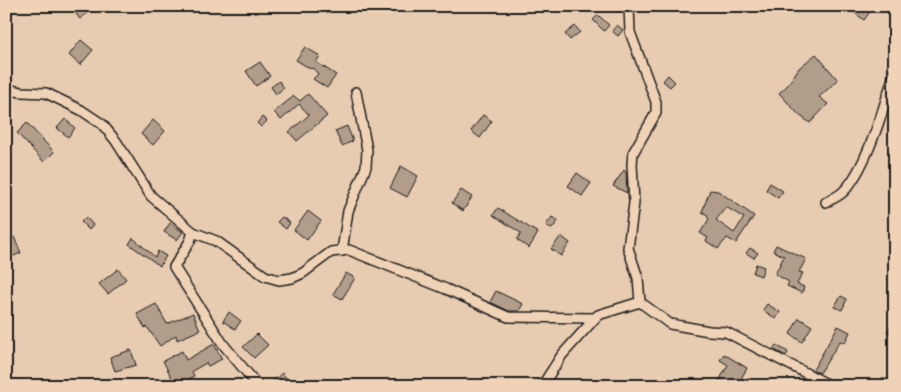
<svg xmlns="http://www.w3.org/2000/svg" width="901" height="392" viewBox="0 0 901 392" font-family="Delius,sans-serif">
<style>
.building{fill:#b29d8a;stroke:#1c1c1c;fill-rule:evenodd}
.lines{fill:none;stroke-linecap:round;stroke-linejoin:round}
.street-casing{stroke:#1c1c1c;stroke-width:12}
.street{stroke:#f0d3b7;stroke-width:9}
</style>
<rect width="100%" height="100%" fill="#e8ccb1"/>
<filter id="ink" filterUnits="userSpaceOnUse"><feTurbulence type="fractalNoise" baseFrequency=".02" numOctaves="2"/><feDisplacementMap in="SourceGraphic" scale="10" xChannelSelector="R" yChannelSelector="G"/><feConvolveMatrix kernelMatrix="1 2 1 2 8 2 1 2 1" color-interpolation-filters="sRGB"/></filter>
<g filter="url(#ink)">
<g class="building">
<polygon points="846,6 874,6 864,20"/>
<polygon points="86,7 89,12 80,19 76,14"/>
<polygon points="598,15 609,25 604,31 593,20"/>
<polygon points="617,25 623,30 618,36 612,31"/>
<polygon points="575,26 580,32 570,40 565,34"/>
<polygon points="81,40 93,50 80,65 69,55"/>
<polygon points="305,47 320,56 316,62 336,75 327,88 313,79 318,74 313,68 311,69 296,60"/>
<polygon points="816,54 838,80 819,97 828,104 810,123 799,115 779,93 787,86 799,68"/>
<polygon points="260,62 270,76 256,86 246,71"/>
<polygon points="668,75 675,82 670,87 663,81"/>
<polygon points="279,81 284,88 276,94 271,87"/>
<polygon points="308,94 327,116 297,141 289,132 309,115 299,104 281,120 274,112 294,96 300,101"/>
<polygon points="483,115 492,121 480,138 471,131"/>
<polygon points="262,117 267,121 261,127 257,123"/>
<polygon points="65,119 75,128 68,137 57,128"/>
<polygon points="153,120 165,131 153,145 141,134"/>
<polygon points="27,123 54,152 44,162 17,133"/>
<polygon points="347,126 353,141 342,146 335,131"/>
<polygon points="401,166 418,176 407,197 390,188"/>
<polygon points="624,170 626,172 627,193 613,186"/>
<polygon points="577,173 591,183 582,196 568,186"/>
<polygon points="770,183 783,191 778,198 766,190"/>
<polygon points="461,190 472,197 463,211 452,203"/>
<path d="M710,190l8,1 36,25 -18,27 -9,-5 -9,11 -12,-8 2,-3 -8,-5 9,-14 -2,-2 1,-2 -6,-3zM726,207l18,11 -10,15 -18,-13z"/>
<polygon points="498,208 538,233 529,248 517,240 521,233 493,215"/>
<polygon points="308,211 321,221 307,240 294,230"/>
<polygon points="86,217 93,225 89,230 81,222"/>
<polygon points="282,217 290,223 286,229 277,222"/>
<polygon points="552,217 558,221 552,229 546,225"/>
<polygon points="170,223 183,232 177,240 164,232"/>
<polygon points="561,236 570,243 561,256 551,249"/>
<polygon points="14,237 21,253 6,259 6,240"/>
<polygon points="133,238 155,257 158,251 166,256 160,266 129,244"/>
<polygon points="776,245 806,259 799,272 803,273 797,284 804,287 802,293 787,286 789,282 775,274 784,256 773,251"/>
<polygon points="750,248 758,253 754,258 746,253"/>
<polygon points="756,264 764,267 761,276 753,273"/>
<polygon points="118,269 126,279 108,294 99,284"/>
<polygon points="346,273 355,278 342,299 333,294"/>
<polygon points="496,291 523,304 519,311 509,311 490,302"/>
<polygon points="841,296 847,299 842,310 834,307"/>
<polygon points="156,304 167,324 193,313 200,330 177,340 176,335 160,346 147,327 145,328 137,314"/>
<polygon points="767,304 780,312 776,319 763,310"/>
<polygon points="229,312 241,321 235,329 223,321"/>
<polygon points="799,318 812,326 802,342 790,334"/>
<polygon points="895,322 895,332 891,335 887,331"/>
<polygon points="838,326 850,332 845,343 840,341 820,373 813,370"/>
<polygon points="257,334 268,345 254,358 243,347"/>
<polygon points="214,344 222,359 208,366 206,363 192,371 194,376 176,386 163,361 182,351 186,360"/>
<polygon points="776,345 788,352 786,356 773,349"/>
<polygon points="131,350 136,365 115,371 110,357"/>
<polygon points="724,354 747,368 737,386 716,386 728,365 720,360"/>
<polygon points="282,373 294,386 268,386"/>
</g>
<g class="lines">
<defs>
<g id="street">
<polyline points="629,6 630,32 656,102 656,113 633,153 632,164 634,203 628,248 638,278 640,302"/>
<polyline points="6,89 21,92 46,93 81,110 102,124 116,141 151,196 193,232 190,241 174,267 223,344 258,386"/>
<path d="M826,202c6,-3 13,-6 17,-10 24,-23 42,-89 52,-121"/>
<polyline points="193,232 216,241 265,276 279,280 292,278 303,273 331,252 349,250 446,289 508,317 595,318"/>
<polyline points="342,251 348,211 366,167 367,150 356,92"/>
<polyline points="542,386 562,355 598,315 640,302 670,324 709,331 726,332 831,386"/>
</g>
</defs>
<use href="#street" class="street-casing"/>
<use href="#street" class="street"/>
</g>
</g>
<rect width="901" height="392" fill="none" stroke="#f0d3b7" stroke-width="25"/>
<rect x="12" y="12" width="876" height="367" fill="none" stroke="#1c1c1c" stroke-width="2" filter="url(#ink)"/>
</svg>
